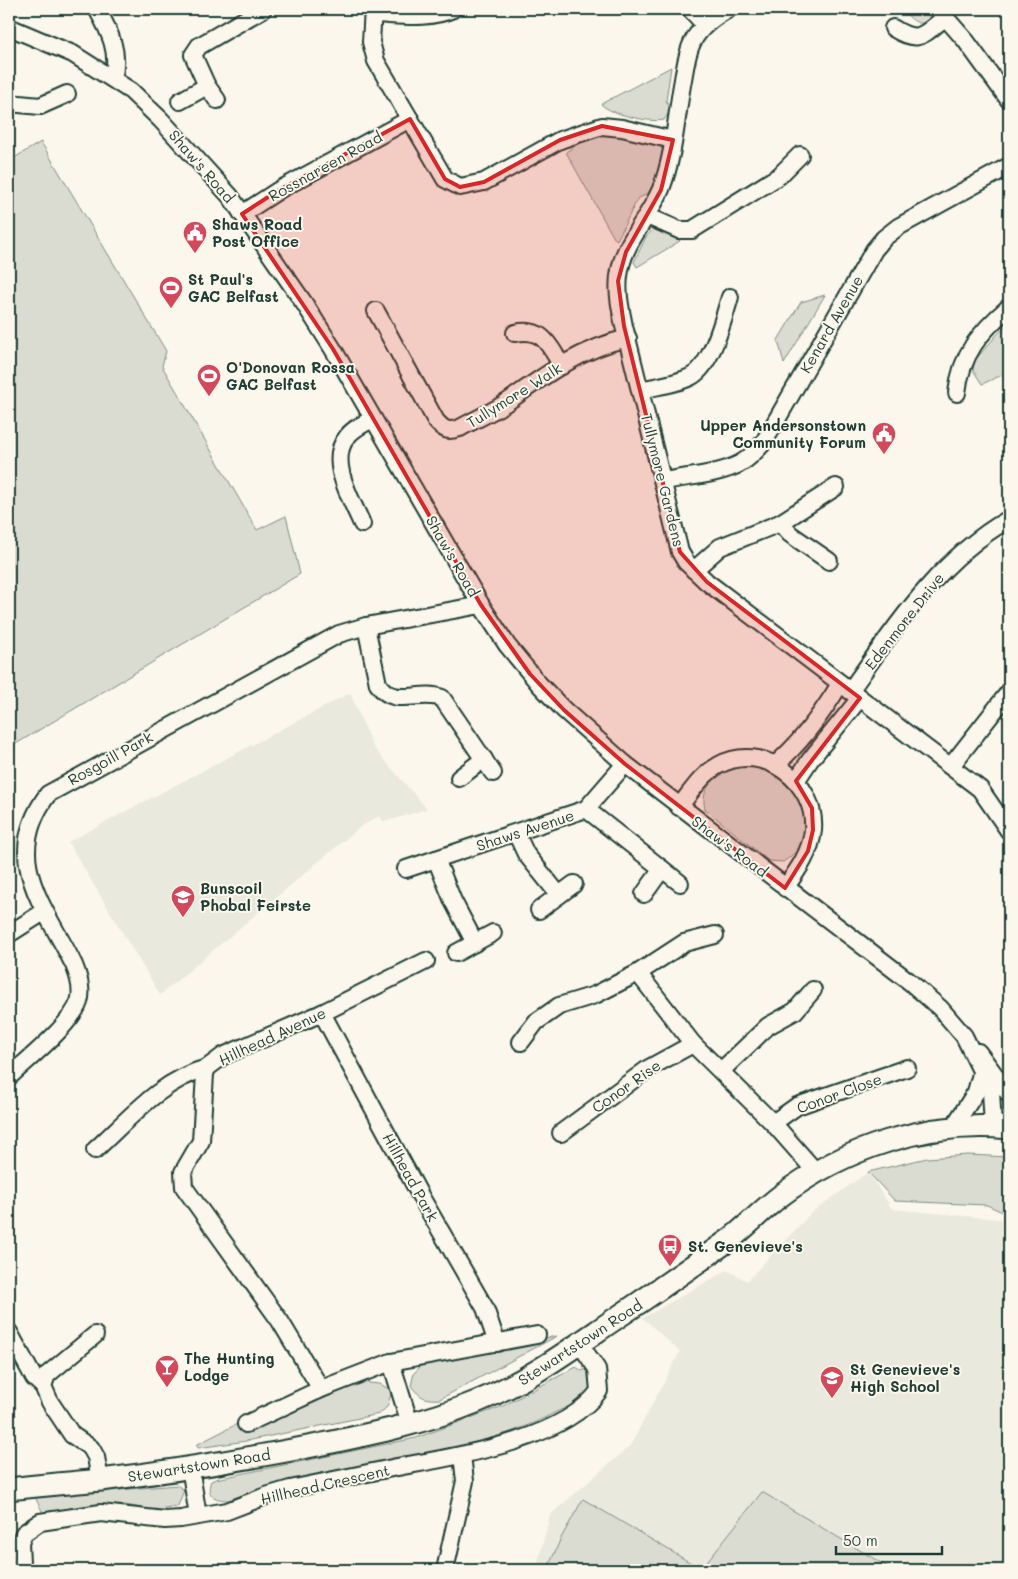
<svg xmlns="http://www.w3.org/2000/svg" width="1018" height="1579" viewBox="0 0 1018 1579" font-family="Mali,sans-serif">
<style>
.built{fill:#eae9de}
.green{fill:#dbdcd1;stroke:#7d8c82}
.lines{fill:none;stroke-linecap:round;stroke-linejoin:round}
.minor-casing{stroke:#1f3d34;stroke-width:20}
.major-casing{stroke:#1f3d34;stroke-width:25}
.minor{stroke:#fbf7ec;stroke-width:16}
.major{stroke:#fbf7ec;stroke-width:21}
.marked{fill:#d62828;fill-opacity:0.2;stroke:#d62828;stroke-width:4;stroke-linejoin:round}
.labels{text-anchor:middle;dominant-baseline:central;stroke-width:4;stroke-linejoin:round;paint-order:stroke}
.street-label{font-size:15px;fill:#1f3d34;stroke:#fbf7ec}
.poi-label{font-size:15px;font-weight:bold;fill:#1f3d34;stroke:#fbf7ec;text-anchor:start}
</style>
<rect width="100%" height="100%" fill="#fbf7ec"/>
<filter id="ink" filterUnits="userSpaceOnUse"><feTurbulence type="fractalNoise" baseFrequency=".02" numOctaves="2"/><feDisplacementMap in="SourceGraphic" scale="10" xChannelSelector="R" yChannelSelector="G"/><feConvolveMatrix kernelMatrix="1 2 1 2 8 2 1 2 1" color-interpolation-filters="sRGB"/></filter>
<g filter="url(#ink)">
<g class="built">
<polygon points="350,693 373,747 427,809 384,822 379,816 360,827 160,995 68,842"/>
<polygon points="868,1172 892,1209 1009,1220 1009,1570 536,1570 550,1515 630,1446 680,1352 643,1318 727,1270 747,1281 811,1213"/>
</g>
<g class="green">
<path d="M901,9h23l5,7v5c-12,7 -19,-4 -28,-12z"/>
<path d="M671,67l-5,34 5,9 -7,10c-13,3 -55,-6 -63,-16z"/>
<path d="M605,133l48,7 10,10c-4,16 -7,45 -25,48l-21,42 -3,-2 -48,-86 16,-11z"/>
<polygon points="41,142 166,351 162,366 257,530 286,516 300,574 9,748 9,161"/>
<polygon points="654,228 677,238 680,241 637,267 634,262 646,237"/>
<polygon points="825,295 784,364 778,340 801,302"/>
<polygon points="1009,321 1009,372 982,384 973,370 975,360"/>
<path d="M748,766c48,5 84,65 35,96l-14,-1 -64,-52c-7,-27 21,-40 43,-43z"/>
<polygon points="968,1155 1009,1157 1009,1215 987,1205 895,1201 868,1172 927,1158"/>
<path d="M557,1336l-117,63c-15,1 -19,-1 -29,-13l3,-13 7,-7 -1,-4z"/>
<path d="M576,1367l6,4 6,-3c5,9 5,19 -2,28 -6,7 -22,12 -30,16 -83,45 -183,44 -271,71 -17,5 -40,8 -54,19l-1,-2c-14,0 -25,-3 -19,-19l5,-2 200,-41 87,-32z"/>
<polygon points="367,1380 369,1383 380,1384 392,1391 387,1407 379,1414 246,1441 198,1448 196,1445 241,1422 247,1432"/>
<polygon points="177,1485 184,1490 178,1506 164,1508 164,1512 125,1505 96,1506 44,1515 35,1497"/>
<polygon points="762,1492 893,1570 547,1570 561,1538 583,1499 701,1569"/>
</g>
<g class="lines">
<defs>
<g id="minor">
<path d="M97,9c13,23 23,43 16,70"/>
<polyline points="373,9 371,42 376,61 445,179 460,187 484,182 560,140 602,126 622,128 673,140"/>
<polyline points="690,9 705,25"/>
<path d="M729,9c-15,8 -28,17 -36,32 -7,13 -8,29 -11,44 -6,34 -8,71 -21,104 -11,27 -36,52 -41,81 -4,18 0,37 4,56l56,226 6,10 21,20 273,207 29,42"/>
<polyline points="938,9 966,41 1009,100"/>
<path d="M373,14c27,1 55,6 80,-5"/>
<polyline points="9,27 73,54 131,91 161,120 230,196 304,303 333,349 481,605 507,645 539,684 564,710 625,764 910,982 940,1008 964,1036 991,1091 993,1127"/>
<path d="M893,28c27,17 30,6 53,-11"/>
<polyline points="217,100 207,86 193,55 199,46 263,9"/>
<polyline points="180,101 207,86"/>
<polyline points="9,103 40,106 67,94"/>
<polyline points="242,214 279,190 410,119"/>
<polyline points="647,216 679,230 692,230 779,176 800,155"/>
<path d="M376,311l60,110c8,9 12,11 24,7 16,-9 35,-17 50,-28 36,-26 73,-52 118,-62"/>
<path d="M515,333c28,-6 34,12 47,33"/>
<path d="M640,390c16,-4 38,-6 52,-14 20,-11 32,-59 38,-79"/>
<path d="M957,393c4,-39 23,-61 52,-86"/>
<path d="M665,481c23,-5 54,-6 76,-18 9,-5 16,-13 23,-21l110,-192 10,-12 14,-11 111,-61"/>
<polyline points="780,523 790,534 829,561"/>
<path d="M362,524c-10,-24 -35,-63 -15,-87 6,-9 17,-13 25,-18"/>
<polyline points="694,570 720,547 780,523 836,487"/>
<path d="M366,626l12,58c16,25 42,5 64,14l51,75"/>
<path d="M850,691c45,-64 90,-133 159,-172"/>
<path d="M775,765c26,-22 48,-53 65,-81"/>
<polyline points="951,766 1009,692"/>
<polyline points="459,778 484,759"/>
<polyline points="796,781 810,760 860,698"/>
<path d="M679,807c12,-15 23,-33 40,-42 44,-24 98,17 94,65 -2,22 -15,40 -28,58"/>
<polyline points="586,809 680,883"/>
<polyline points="516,833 526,854 559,895"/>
<polyline points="436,859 453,901 475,943"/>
<polyline points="406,869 586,809 625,764"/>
<polyline points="644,894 662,869"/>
<polyline points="539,910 574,884"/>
<polyline points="9,934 42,913"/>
<polyline points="456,953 493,933"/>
<polyline points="638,973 693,1044 773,1123 816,1172"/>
<polyline points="322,1013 421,1197 485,1308 497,1343"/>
<polyline points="521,1042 536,1022 559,1006 595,995 638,973 684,943 715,935"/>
<polyline points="978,1052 1009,1094"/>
<polyline points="721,1071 768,1026 795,1011 813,990"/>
<path d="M9,1077c19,-18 62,-52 70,-75 4,-12 0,-25 -5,-37 -29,-59 -74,-106 -26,-171l291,-160 27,-8 115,-21"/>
<polyline points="773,1123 797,1106 907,1068"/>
<polyline points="952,1129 976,1092 981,1074"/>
<polyline points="561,1133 649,1068 693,1044"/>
<path d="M95,1150c34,-31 66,-70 112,-82"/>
<polyline points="9,1332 34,1378 43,1386"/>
<polyline points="95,1335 47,1375 43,1386 50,1402 72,1435 91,1448 96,1457 100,1480"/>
<polyline points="391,1362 410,1424"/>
<polyline points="321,1389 280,1321 184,1187 183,1172 201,1141 205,1074 207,1068 223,1056 322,1013 426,961"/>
<polyline points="246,1424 321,1389 391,1362 537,1335"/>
<polyline points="190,1467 198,1516"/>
<path d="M24,1570l-3,-8 -1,-19 4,-10 16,-11 61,-9 64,7 16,-1 46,-8 39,-15 24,-7c34,-7 68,-14 102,-21 59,-11 170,-26 207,-77l-2,-22 -17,-25"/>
<polyline points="445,1570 465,1481 462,1455"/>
</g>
<path id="major" d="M9,1489c31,-4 62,-6 92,-9 73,-9 145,-21 217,-35 53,-11 107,-22 158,-43 50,-20 92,-51 136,-81 39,-26 78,-53 117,-81 17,-13 32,-29 50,-43 64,-49 149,-77 230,-69"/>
</defs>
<use href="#minor" class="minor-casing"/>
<use href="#major" class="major-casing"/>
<use href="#minor" class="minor"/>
<use href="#major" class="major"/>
</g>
</g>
<path class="marked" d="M410,119l35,60 15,8 24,-5 76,-42 42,-14 71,14 -12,50 -35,62 -8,29 6,45 56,226 27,30 153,116 -64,83 16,27 1,22 -5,21 -23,37 -160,-124 -61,-54 -34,-36 -49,-69 -148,-256 -91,-135 37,-24z"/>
<defs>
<symbol id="civic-pin" viewBox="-11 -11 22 30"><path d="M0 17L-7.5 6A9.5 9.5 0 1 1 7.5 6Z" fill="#d1495b" stroke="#fbf7ec"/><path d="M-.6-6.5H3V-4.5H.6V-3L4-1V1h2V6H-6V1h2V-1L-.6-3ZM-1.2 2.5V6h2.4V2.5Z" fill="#fff"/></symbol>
<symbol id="stadium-pin" viewBox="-11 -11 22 30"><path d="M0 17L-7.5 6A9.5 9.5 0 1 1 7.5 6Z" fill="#d1495b" stroke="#fbf7ec"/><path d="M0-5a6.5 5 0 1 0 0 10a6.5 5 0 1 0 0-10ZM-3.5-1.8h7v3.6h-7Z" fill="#fff"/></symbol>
<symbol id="school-pin" viewBox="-11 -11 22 30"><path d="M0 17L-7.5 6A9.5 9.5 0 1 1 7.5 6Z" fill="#d1495b" stroke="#fbf7ec"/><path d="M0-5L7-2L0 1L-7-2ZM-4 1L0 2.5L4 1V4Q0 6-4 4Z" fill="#fff"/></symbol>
<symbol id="bus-pin" viewBox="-11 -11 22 30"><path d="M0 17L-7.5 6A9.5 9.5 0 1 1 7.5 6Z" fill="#d1495b" stroke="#fbf7ec"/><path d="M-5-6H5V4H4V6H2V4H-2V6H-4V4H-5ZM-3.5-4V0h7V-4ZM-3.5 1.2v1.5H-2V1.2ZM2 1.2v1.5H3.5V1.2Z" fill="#fff"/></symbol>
<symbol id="bar-pin" viewBox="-11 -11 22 30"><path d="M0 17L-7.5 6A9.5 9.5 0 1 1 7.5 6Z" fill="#d1495b" stroke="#fbf7ec"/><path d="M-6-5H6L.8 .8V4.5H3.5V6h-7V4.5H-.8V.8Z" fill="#fff"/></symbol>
</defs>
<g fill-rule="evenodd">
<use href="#civic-pin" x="181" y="219" width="28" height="38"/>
<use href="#stadium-pin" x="157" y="274" width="28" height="38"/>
<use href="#stadium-pin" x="195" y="362" width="28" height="38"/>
<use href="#civic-pin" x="870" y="420" width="28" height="38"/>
<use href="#school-pin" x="169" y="883" width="28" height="38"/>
<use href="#bus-pin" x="656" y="1232" width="28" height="38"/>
<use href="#bar-pin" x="153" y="1353" width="28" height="38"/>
<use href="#school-pin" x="818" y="1364" width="28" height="38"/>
</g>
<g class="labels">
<g class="street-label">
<text transform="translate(202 166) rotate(49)">Shaw's Road</text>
<text transform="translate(325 166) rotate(-29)">Rossnareen Road</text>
<text transform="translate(831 324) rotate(-60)">Kenard Avenue</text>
<text transform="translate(514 395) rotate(-32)">Tullymore Walk</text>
<text transform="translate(663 480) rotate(76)">Tullymore Gardens</text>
<text transform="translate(453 556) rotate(60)">Shaw's Road</text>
<text transform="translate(904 621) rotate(-52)">Edenmore Drive</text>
<text transform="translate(110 758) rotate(-29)">Rosgoill Park</text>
<text transform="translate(525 830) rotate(-18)">Shaws Avenue</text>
<text transform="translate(730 846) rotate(37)">Shaw's Road</text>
<text transform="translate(272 1036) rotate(-25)">Hillhead Avenue</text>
<text transform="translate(626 1086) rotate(-35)">Conor Rise</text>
<text transform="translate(839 1093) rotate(-20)">Conor Close</text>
<text transform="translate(411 1177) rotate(61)">Hillhead Park</text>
<text transform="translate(580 1342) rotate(-33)">Stewartstown Road</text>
<text transform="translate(199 1465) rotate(-9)">Stewartstown Road</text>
<text transform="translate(325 1484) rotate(-13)">Hillhead Crescent</text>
</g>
<g class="poi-label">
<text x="212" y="224">Shaws Road<tspan x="212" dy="17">Post Office</tspan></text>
<text x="188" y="279">St Paul's<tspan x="188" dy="17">GAC Belfast</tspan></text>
<text x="226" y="367">O'Donovan Rossa<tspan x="226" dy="17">GAC Belfast</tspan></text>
<text x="866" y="425" text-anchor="end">Upper Andersonstown<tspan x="866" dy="17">Community Forum</tspan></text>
<text x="200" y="888">Bunscoil<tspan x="200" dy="17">Phobal Feirste</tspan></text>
<text x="688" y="1246">St. Genevieve's</text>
<text x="184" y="1358">The Hunting<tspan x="184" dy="17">Lodge</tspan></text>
<text x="850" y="1369">St Genevieve's<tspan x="850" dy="17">High School</tspan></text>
</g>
</g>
<rect width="1018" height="1579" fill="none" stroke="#fbf7ec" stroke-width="30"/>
<rect x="15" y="15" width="988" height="1549" fill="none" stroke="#1f3d34" stroke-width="2" filter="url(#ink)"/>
<path d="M836 1546v8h106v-8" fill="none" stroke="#1f3d34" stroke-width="2.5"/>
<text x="843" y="1546" font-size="15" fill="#1f3d34" stroke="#fbf7ec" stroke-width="4" paint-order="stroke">50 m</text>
</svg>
